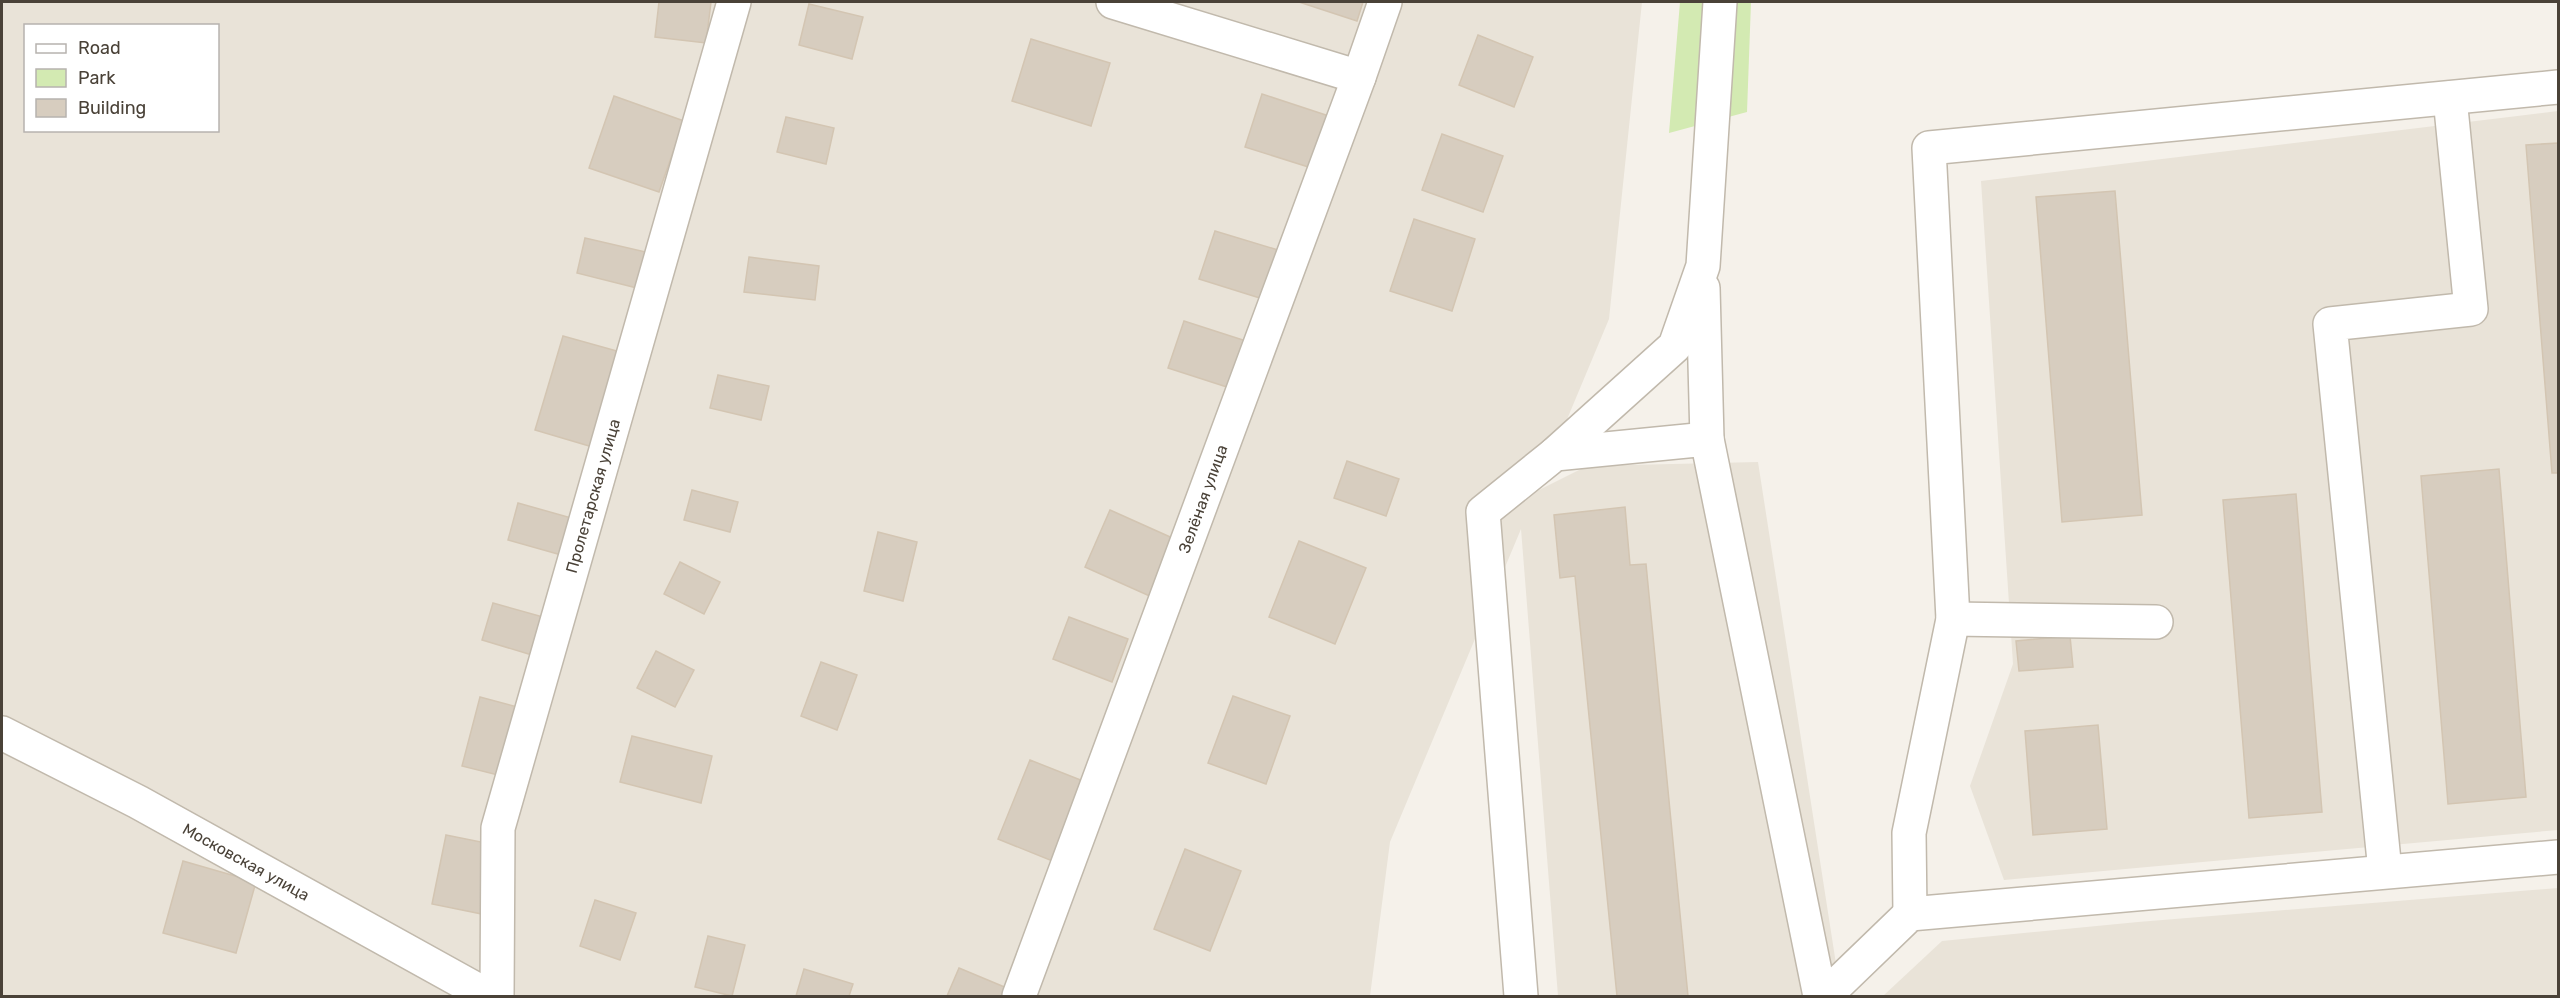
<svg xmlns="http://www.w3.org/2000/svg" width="2560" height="998" viewBox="0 0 2560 998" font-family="Rubik,sans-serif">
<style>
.residential{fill:#e9e3d8;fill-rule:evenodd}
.green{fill:#d3eab2}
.building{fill:#d7cdbf;stroke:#d3c5b2;stroke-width:1.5}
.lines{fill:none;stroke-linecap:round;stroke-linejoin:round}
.minor-casing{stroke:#c1b9ac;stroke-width:36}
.minor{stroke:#fff;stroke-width:33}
.labels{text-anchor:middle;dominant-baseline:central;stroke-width:4.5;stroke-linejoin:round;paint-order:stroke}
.street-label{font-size:16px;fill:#4a4238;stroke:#fff}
</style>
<rect width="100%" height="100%" fill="#f5f1ea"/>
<g class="residential">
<path d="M2,2h1640l-33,317 -72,172 50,-25 171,-4 83,534h-283l-37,-467 -131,313 -20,154h-1368zM26,26h192v104h-192z"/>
<polygon points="2558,111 2558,830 2004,880 1970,786 2013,664 1981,181"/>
<polygon points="2558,888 2558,996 1883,996 1942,941 2138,922"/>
</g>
<polygon class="green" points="1680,2 1751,2 1747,112 1669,133"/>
<g class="building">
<polygon points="659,2 711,2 706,43 655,37"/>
<polygon points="1299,2 1363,2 1357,21"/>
<polygon points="809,4 863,17 852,59 799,45"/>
<polygon points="1478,35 1533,57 1514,107 1459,85"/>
<polygon points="1031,39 1110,63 1091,126 1012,101"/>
<polygon points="1262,94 1335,118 1318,170 1245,147"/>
<polygon points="614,96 684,121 659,192 589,168"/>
<polygon points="786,117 834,128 826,164 777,152"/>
<polygon points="1442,134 1503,156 1483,212 1422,190"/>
<polygon points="2558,143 2558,473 2552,473 2526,145"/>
<polygon points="2115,191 2142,515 2062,522 2036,197"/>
<polygon points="1414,219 1475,239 1452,311 1390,291"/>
<polygon points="1215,231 1278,250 1263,299 1199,279"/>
<polygon points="585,238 650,253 641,289 577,273"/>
<polygon points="749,257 819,266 815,300 744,292"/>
<polygon points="1184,321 1246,341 1230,388 1168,368"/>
<polygon points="563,336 624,353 596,448 535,430"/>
<polygon points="718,375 769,386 761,420 710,408"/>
<polygon points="1347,461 1399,479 1386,516 1334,498"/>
<polygon points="2499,469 2526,797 2448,804 2421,476"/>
<polygon points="692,490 738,502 730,532 684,520"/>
<polygon points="2296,494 2322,812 2249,818 2223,500"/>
<polygon points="518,503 582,521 572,558 508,540"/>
<polygon points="1625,507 1630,565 1646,564 1688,996 1617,996 1575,576 1560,578 1554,515"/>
<polygon points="1110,510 1188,545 1163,602 1085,567"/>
<polygon points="878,532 917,542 903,601 864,591"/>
<polygon points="1299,541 1366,568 1335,644 1269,617"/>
<polygon points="680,562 720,582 704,614 664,594"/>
<polygon points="493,603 543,617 532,655 482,640"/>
<polygon points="1069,617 1128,639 1112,682 1053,659"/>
<polygon points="2070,636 2073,667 2019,671 2016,641"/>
<polygon points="656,651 694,670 675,707 637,688"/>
<polygon points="821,662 857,675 837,730 801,716"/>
<polygon points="1233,696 1290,716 1266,784 1208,763"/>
<polygon points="480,697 532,711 514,779 462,766"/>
<polygon points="2098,725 2107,829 2033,835 2025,731"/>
<polygon points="632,736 712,756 701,803 620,782"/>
<polygon points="1030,760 1088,783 1055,862 998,839"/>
<polygon points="446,835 496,845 482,914 432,904"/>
<polygon points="1185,849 1241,871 1210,951 1154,929"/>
<polygon points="183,861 256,882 236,953 163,933"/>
<polygon points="595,900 636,913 620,960 580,946"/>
<polygon points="708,936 745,945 732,996 695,987"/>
<polygon points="959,968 1014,991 1012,996 947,996"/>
<polygon points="804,969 853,984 849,996 796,996"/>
</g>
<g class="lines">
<defs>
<g id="minor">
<polyline points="1113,2 1359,77"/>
<polyline points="1703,288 1707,439"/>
<polyline points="1555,454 1675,346 1703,266 1720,2"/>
<polyline points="1953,619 2156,622"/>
<polyline points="2,733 138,802 488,996"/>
<polyline points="2385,871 2330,324 2471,309 2450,98"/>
<polyline points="1910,914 1909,833 1953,619 1929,148 2558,87"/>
<polyline points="497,996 498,828 734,2"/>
<polyline points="1019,996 1359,77 1385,2"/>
<polyline points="1521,996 1483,512 1555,454 1707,439 1820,996"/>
<polyline points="1825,996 1910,914 2558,857"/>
</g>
</defs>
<use href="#minor" class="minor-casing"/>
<use href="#minor" class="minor"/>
</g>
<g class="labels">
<g class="street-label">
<text transform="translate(593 496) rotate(-74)">Пролетарская улица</text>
<text transform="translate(1203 499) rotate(-70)">Зелёная улица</text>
<text transform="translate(246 862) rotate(29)">Московская улица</text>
</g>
</g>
<rect width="2560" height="998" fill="none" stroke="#4a4238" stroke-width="6"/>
<rect x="24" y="24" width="195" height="108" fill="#ffffff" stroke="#b7b3af" stroke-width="1.5"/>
<rect x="36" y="44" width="30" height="9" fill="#ffffff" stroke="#b7b3af" stroke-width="1.5"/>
<text x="78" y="54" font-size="18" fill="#4a4238">Road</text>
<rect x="36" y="69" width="30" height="18" fill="#d3eab2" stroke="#b7b3af" stroke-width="1.5"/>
<text x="78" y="84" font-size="18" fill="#4a4238">Park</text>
<rect x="36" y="99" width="30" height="18" fill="#d7cdbf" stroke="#b7b3af" stroke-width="1.5"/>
<text x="78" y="114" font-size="18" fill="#4a4238">Building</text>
</svg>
